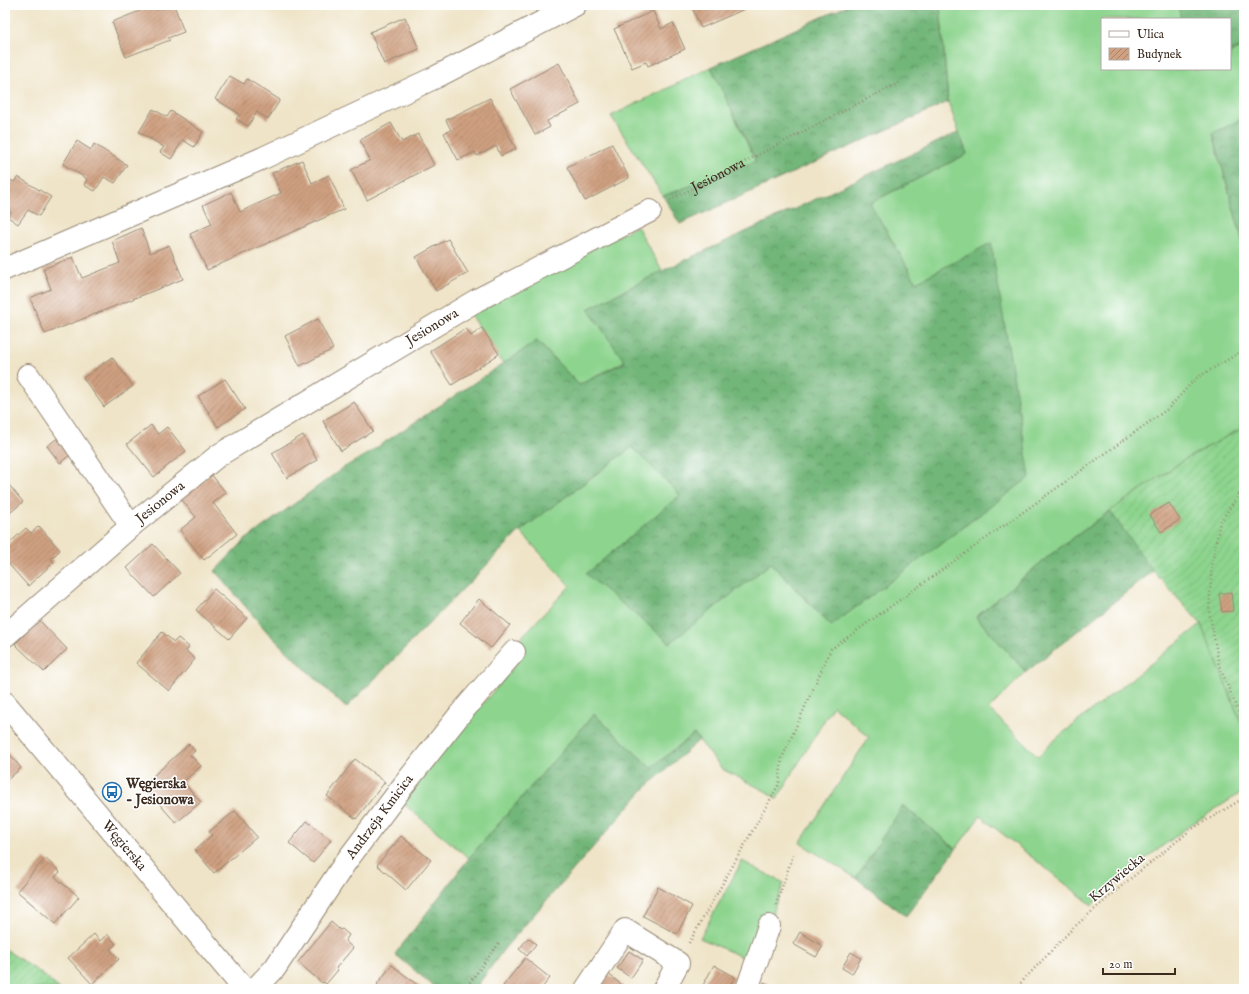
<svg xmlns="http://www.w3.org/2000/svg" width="1249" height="994" viewBox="0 0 1249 994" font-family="'IM FELL English',serif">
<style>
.grass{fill:#8dd48e;stroke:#647f56}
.forest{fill:url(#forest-crowns);stroke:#56704c}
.garden{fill:url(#garden-furrows);stroke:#647f56}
.building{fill:url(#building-hatch)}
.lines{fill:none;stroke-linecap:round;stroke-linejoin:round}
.minor-casing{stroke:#958773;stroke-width:24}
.major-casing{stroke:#958773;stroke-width:24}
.path{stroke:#958773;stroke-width:2.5;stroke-dasharray:1 3;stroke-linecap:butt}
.minor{stroke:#fff;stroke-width:22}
.major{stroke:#fff;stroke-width:22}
.labels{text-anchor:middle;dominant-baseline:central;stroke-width:3;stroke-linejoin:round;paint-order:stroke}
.street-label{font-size:14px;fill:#3b2a1e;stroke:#fff}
.poi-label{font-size:14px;font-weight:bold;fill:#3b2a1e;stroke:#fff;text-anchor:start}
</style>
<defs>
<pattern id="forest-crowns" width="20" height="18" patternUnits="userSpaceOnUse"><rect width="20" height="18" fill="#72b679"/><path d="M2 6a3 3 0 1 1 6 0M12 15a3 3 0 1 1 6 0" fill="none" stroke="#5f9463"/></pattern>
<pattern id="garden-furrows" width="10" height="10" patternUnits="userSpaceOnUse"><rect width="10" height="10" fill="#8dd48e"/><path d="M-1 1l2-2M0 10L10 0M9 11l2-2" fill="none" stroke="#7bb67a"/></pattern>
<pattern id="building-hatch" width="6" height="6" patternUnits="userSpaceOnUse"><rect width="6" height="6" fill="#cfa081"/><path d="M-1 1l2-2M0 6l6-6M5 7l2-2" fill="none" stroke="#a98369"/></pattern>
</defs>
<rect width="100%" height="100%" fill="#fff"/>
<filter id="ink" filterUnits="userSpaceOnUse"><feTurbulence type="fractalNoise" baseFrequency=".025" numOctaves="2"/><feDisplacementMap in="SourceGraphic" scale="8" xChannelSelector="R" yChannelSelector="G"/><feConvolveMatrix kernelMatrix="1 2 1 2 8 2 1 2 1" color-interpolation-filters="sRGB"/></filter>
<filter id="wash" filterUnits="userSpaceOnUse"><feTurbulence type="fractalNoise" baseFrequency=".012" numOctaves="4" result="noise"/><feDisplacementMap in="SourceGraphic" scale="16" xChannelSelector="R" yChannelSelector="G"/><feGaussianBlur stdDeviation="0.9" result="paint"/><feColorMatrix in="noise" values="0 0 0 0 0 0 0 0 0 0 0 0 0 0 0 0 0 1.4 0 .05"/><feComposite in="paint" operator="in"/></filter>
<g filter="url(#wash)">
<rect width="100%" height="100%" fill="#efe4c8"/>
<g class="grass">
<polygon points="940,5 1178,5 1181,19 1102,19 1102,69 1195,69 1196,71 1199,69 1230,69 1230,53 1244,46 1244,118 1213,134 1244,247 1244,427 1184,460 1110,511 1050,555 976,617 1026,672 989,709 1038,756 1058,737 1201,624 1244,729 1244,791 1192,824 1124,875 1092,905 980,816 956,849 903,806 856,878 800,843 869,737 833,706 777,799 767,792 722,769 694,734 651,768 594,714 469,858 401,802 526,652 516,643 570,586 520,531 632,447 680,495 669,643 771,563 831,626 992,243 916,282 870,203 967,154 948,102"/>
<polygon points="711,67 756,162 663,196 611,116"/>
<polygon points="637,226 662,271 588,309 625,361 579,385 537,341 503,364 469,313"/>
<polygon points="742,861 784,883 753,962 700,938"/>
</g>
<g class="forest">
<polygon points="849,5 940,5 948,102 680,224 663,196 756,161 711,67"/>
<polygon points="1178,5 1244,5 1244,46 1230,53 1230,19 1181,19"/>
<polygon points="1244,118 1244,247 1213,133"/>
<polygon points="959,132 967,154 870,203 916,282 991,243 1030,477 831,626 771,563 670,643 586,574 680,495 632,447 520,531 346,708 269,634 215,571 245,540 343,468 367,454 537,341 579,385 625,362 588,309 662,271"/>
<polygon points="1110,511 1153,571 1026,672 976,617 1050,555"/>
<polygon points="594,714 651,768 694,734 699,740 644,789 504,949 475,989 437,989 395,954 469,858"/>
<polygon points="903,806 956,849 906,916 856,878"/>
</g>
<g class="garden">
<polygon points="1244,427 1244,729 1201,624 1153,571 1110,511 1184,460"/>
<polygon points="5,949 39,972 60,989 5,989"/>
</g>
<g id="blocks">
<g class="building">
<polygon points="155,5 157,10 169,5 174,5 184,32 168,38 170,40 126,57 112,22"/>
<polygon points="691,5 754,5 701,28"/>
<polygon points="653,11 661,29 673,23 685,49 648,66 646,62 632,68 614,29"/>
<polygon points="405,17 419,49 384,64 370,32"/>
<polygon points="559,63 580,104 547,121 550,127 535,135 510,89"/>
<polygon points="230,76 244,84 247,79 280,100 268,119 257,112 248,126 236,119 240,114 215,99"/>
<polygon points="490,98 516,149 501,156 496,146 477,156 475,152 458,160 444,133 451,130 446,120"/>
<polygon points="153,109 167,117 171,111 203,132 194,147 183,140 171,159 160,152 164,147 139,132"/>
<polygon points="391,123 402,142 418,134 434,165 367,200 351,170 370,160 360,140"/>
<polygon points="77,141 91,150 94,144 127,165 115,183 104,177 95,191 84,185 87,179 63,164"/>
<polygon points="612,144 629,178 585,201 567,167"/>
<polygon points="302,160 312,183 329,175 344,209 207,270 190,234 212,224 203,205 231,192 240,212 281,193 272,173"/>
<polygon points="5,177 14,182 18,177 51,197 39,216 28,210 18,224 8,217 11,212 5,208"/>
<polygon points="141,228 150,253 169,245 183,279 45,334 30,298 51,289 43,269 73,257 82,278 120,263 112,241"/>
<polygon points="448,239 468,273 436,291 416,257"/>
<polygon points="318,319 333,349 300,366 285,336"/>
<polygon points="466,328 471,336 482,328 499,354 452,385 430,351"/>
<polygon points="112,357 133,386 104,407 83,378"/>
<polygon points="225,379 245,409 218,427 198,396"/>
<polygon points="354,402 373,431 341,451 323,421"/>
<polygon points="151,425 158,434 167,427 186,451 154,477 127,444"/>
<polygon points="303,435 317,460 287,478 272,453"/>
<polygon points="59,437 71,454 60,463 47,446"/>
<polygon points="211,474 226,493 213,503 237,534 204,560 180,530 196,517 181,499"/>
<polygon points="5,480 23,502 5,517"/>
<polygon points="1169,503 1180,520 1161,532 1150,515"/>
<polygon points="39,526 60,550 51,559 54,562 28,586 5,560 5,547 26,528 31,533"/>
<polygon points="153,544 180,573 154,597 127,568"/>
<polygon points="214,589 247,618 229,639 196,610"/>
<polygon points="1231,592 1233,611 1222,612 1219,594"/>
<polygon points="479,599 510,625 491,648 460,623"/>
<polygon points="39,620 67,649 44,672 15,644"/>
<polygon points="162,632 174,642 178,638 189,647 186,651 195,659 169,691 136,663"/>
<polygon points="189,744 195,751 190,755 201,766 183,782 201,802 176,823 143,785"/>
<polygon points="5,748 21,768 5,782"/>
<polygon points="355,759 385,782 356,819 327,796"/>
<polygon points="235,811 257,837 214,873 195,850 212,835 209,832"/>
<polygon points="307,821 331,840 313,863 289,843"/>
<polygon points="401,836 431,860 406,890 377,865"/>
<polygon points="45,858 60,872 55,877 79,897 55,924 17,891"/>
<polygon points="658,887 692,906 677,934 643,916"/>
<polygon points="331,922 340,930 342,929 349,935 345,941 353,948 336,968 338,970 326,984 323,982 322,983 298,962"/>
<polygon points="800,932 823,946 816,957 793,944"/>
<polygon points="94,934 100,941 107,934 116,944 110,949 119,959 92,984 68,958"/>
<polygon points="528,938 536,944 527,956 519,949"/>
<polygon points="629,951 643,960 631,978 617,968"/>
<polygon points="851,952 861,958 852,974 842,968"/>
<polygon points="525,958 550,978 541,989 506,989 503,986"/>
<polygon points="392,965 402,973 423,989 383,989 377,984"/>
<polygon points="714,965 735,977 728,989 705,989 702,987"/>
<polygon points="606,972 623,986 620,989 593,989"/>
<polygon points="764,982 777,989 761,989"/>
</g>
</g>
</g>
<g filter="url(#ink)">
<use href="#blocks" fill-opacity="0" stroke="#958773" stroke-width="1"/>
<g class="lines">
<defs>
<g id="minor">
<polyline points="5,269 263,158 436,77 575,5"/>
<polyline points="28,375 131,526"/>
<path id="s2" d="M5,636l126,-110 88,-71 258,-155 173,-89"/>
<path id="s3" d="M255,989l20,-21 70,-105 58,-77 58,-73 53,-61"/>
<polyline points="586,989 625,930 678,963 664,989"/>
<polyline points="747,989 769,926"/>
</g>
<g id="major">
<path id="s4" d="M5,703l239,286"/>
</g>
</defs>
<use href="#minor" class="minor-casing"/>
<use href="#major" class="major-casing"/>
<g class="path">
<path id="s1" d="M670,200l230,-118"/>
<polyline points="1244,488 1220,522 1212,563 1209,610 1219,665 1244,725"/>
<polyline points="776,905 794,852"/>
<polyline points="689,943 779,784 782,758 831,649 1169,408 1195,379 1244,350"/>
<polyline points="465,989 499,943"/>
<polyline points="1015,989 1073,928 1125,883 1192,829 1244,798"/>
</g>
<use href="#minor" class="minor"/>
<use href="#major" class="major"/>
</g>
</g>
<defs>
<symbol id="bus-ring" viewBox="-11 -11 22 22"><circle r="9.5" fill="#fff" stroke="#1f6fb2" stroke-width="1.5"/><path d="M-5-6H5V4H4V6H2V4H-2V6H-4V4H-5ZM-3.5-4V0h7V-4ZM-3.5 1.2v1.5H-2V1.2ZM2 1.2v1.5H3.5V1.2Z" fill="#1f6fb2"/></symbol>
</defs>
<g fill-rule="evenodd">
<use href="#bus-ring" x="101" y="781" width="22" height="22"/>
</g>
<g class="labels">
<g class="street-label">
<text stroke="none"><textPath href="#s1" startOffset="54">Jesionowa</textPath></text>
<text stroke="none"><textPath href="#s2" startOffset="529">Jesionowa</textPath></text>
<text stroke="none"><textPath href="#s2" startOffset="205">Jesionowa</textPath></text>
<text stroke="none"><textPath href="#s3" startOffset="213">Andrzeja Kmicica</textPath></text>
<text stroke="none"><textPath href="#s4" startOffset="186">Węgierska</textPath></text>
<text transform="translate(1117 878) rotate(-40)">Krzywiecka</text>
</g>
<g class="poi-label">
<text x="126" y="784">Węgierska<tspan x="126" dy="16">- Jesionowa</tspan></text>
</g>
</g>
<rect width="1249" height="994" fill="none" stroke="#fff" stroke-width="20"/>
<rect x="1101" y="18" width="130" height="52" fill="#ffffff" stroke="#b1aaa5"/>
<rect x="1109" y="31" width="20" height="6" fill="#ffffff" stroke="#b1aaa5"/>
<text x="1137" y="38" font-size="12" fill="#3b2a1e">Ulica</text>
<rect x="1109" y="48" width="20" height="12" fill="url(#building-hatch)" stroke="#b1aaa5"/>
<text x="1137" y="58" font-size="12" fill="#3b2a1e">Budynek</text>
<path d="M1103 968v6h72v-6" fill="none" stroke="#3b2a1e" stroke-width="2"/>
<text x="1109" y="968" font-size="12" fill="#3b2a1e" stroke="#ffffff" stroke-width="3" paint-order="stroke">20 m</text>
</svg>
